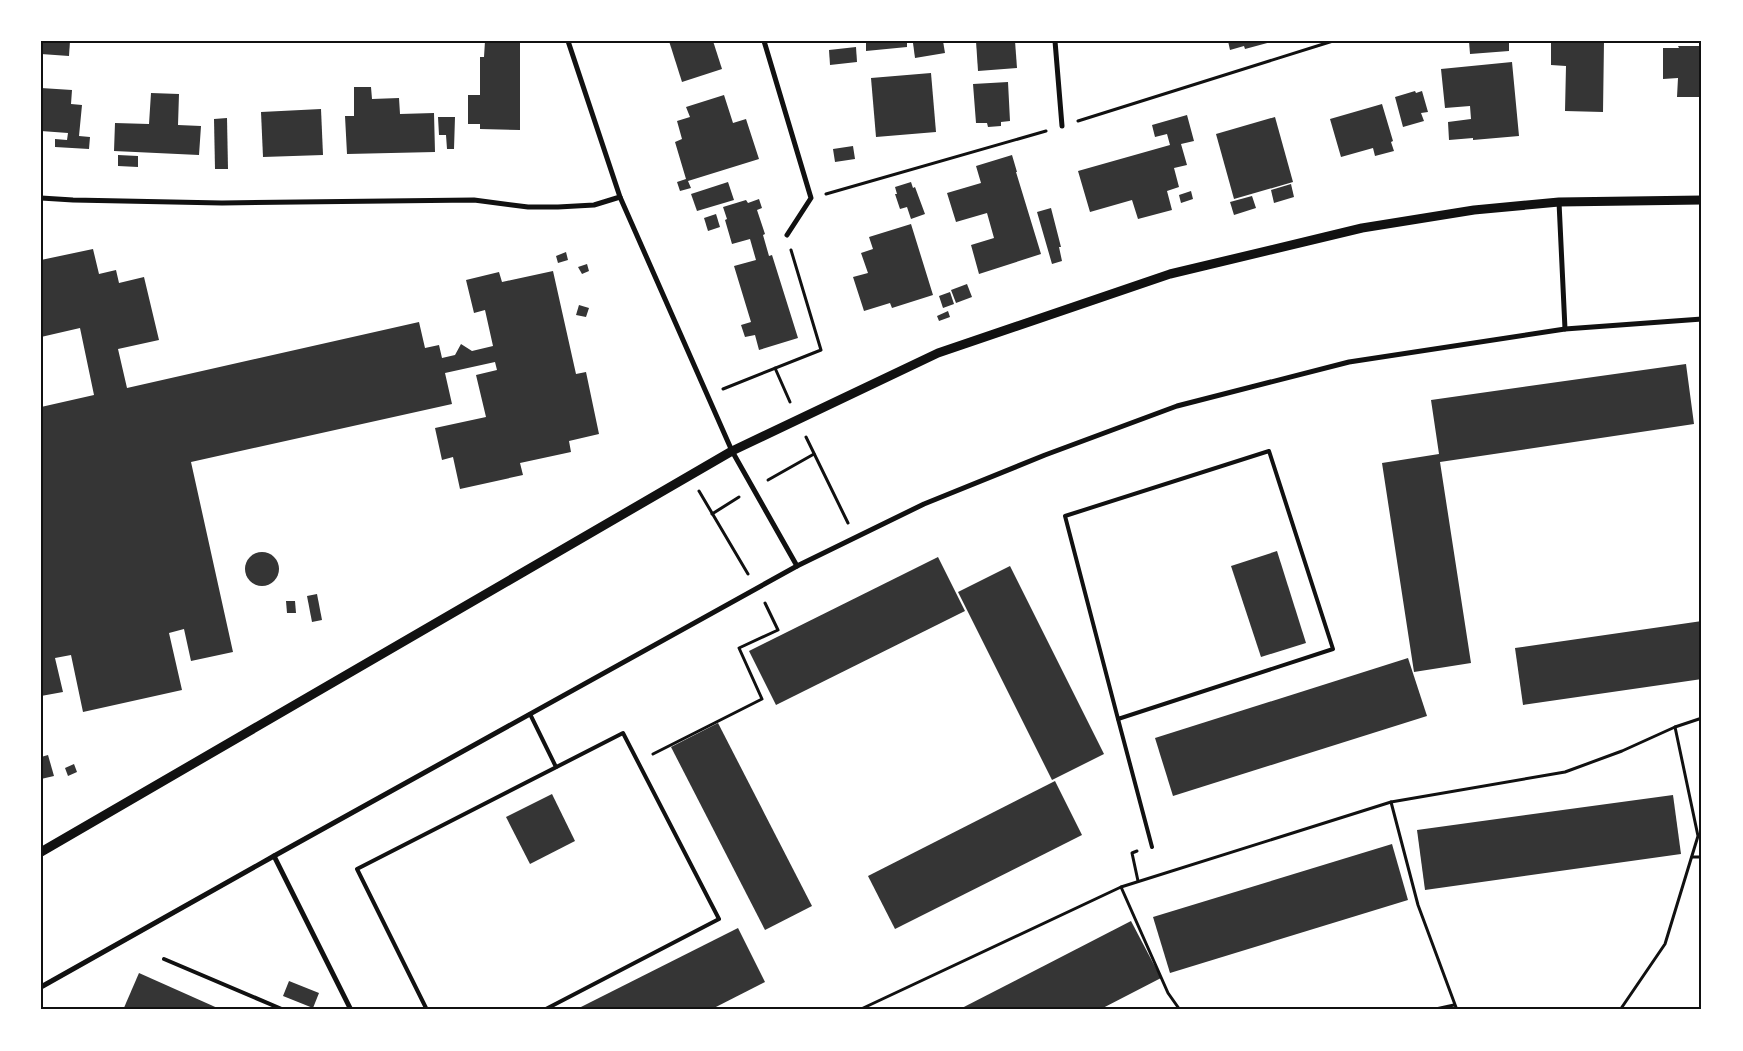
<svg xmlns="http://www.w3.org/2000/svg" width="1743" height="1051" viewBox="0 0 1743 1051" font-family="Barlow,sans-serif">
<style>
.building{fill:#353535}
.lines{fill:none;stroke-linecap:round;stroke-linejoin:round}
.path{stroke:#111;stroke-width:3}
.service{stroke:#111;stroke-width:4}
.minor{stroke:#111;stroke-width:5}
.tertiary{stroke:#111;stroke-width:9}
.neatline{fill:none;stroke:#111;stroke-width:2}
</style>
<rect width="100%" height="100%" fill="#fff"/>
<g class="building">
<polygon points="41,41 70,41 69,56 41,54"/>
<polygon points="485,41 520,41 520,130 480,129 480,124 468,124 468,95 480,95 480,57 484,57"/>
<polygon points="669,41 713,41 722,69 682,82"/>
<polygon points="866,41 907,41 907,47 866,51"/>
<polygon points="924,41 943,41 945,53 915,58 913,43"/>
<polygon points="976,41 1015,41 1017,68 978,71"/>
<polygon points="1228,41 1270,41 1271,42 1245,49 1244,46 1230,50"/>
<polygon points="1469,41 1509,41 1509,51 1470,54"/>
<polygon points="1551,41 1604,41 1603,112 1565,111 1566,66 1551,65"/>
<polygon points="1678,46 1702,46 1702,97 1677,97 1678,78 1663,79 1663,48 1679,48"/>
<polygon points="856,47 857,62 830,65 829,50"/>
<polygon points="1512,62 1519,136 1473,140 1473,138 1449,140 1448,122 1471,119 1470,106 1445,108 1441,69"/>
<polygon points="931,73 936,132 876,137 871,78"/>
<polygon points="1008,82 1010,121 1001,122 1001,126 988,127 987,123 976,123 973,84"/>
<polygon points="354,87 371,87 372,99 399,98 400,114 434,113 435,152 347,154 345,116 354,116"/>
<polygon points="41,88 72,90 71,104 82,105 79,136 90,137 89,149 55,147 55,139 67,140 68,133 41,131"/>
<polygon points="1415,91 1416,93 1422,91 1428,112 1421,113 1424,121 1403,127 1395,97"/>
<polygon points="151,93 179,94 178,125 201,126 199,155 114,151 115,123 149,124"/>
<polygon points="724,95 733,123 746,119 759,159 688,181 691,188 680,191 677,182 686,179 675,142 682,139 677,121 690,117 686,107"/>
<polygon points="1382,104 1393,141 1391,142 1394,151 1375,156 1373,148 1341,157 1330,119"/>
<polygon points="321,109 323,155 263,157 261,112"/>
<polygon points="1187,115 1194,141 1181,144 1187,165 1174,168 1179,187 1167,191 1172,210 1138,219 1132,200 1090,212 1078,171 1170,145 1167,134 1155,137 1152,125"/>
<polygon points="438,117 455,117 454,149 447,149 446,135 439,135"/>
<polygon points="1275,117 1293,182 1234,199 1216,134"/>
<polygon points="227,118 228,169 215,169 214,119"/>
<polygon points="853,146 855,159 835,162 833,149"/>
<polygon points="118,155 138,156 138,167 118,166"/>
<polygon points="1012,155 1017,172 1016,172 1041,254 979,274 971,245 994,238 987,213 956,222 947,193 981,183 976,166"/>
<polygon points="728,182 734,200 697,211 691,194"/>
<polygon points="911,182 913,188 915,187 925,214 911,219 907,207 900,209 895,194 897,194 895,187"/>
<polygon points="1291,184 1294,197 1274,203 1271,190"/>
<polygon points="1191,191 1193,199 1181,203 1179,195"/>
<polygon points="1252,196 1256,208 1234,215 1230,202"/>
<polygon points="759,199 762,208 757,210 765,234 763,235 769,256 772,255 798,338 759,350 755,335 745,337 741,325 751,322 734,266 756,260 750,239 732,244 725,220 727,219 723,207 746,200 748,203"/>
<polygon points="1051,208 1061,247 1059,247 1062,261 1052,264 1037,212"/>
<polygon points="716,214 720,227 708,231 704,218"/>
<polygon points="911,224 933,295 892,308 890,303 864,311 853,277 868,273 861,253 873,249 869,237"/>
<polygon points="93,249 99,274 116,270 119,283 144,277 159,340 118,349 127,388 419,322 425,348 439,345 442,358 455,355 461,344 472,351 493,346 485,310 474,313 466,280 499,272 502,282 553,271 576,374 586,372 599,434 569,441 571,452 520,463 523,475 460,489 453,457 442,460 435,428 486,417 476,375 497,370 495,362 445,373 452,404 191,462 233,652 191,661 184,629 169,633 182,690 83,712 71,655 55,658 63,692 41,696 41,407 94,395 80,328 41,337 41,260"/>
<polygon points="566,252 568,260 558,263 556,256"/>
<polygon points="587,264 589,271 582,274 578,267"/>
<polygon points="967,284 972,297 956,303 951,290"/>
<polygon points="950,292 954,304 943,308 939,296"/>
<polygon points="579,305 589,308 586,317 576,315"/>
<polygon points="948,311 950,317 939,321 937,316"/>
<polygon points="1686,364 1694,424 1440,462 1471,663 1414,672 1382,463 1439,454 1431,400"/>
<polygon points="1277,551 1306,643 1261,657 1231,566"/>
<circle cx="262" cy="569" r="17"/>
<polygon points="938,557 965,611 776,705 749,651"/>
<polygon points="1010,566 1104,754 1052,780 958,592"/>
<polygon points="317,594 322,620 312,622 307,596"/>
<polygon points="286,601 295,601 296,613 287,613"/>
<polygon points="1702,621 1702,679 1523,705 1515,648"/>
<polygon points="1408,658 1427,716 1173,796 1155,738"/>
<polygon points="718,723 812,906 765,930 671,747"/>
<polygon points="48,755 54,776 41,779 41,757"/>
<polygon points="74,764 77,772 68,776 65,768"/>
<polygon points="1055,781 1082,835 895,929 868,876"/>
<polygon points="552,794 575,841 530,864 506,817"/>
<polygon points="1673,795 1681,854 1425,890 1417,830"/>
<polygon points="1392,844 1408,900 1170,973 1153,917"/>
<polygon points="1131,921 1161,978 1099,1010 958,1010"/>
<polygon points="738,928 765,982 710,1010 575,1010"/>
<polygon points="139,973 222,1010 123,1010"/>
<polygon points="289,981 319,993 313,1008 283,996"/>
</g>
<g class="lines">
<g class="path">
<polyline points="1078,121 1333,41"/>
<polyline points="826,194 1046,131"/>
<polyline points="775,368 790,402"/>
<polyline points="723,389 821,350 791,250"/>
<polyline points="806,437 848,523"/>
<polyline points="768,480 814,454"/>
<polyline points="699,491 748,574"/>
<polyline points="712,514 739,497"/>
<polyline points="653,754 762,699 739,648 778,630 765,603"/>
<polyline points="1391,802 1418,905 1457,1010"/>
<polyline points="1137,851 1132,853 1138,881"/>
<polyline points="1692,857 1702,857"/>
<polyline points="1121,887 1168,993 1180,1010"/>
<polyline points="859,1010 1121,887 1391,802 1565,772 1622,751 1675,727 1702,718"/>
<polyline points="1431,1010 1454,1005"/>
<polyline points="1620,1010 1665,944 1698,836 1675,727"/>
</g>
<g class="service">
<polygon points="1269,451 1333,649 1118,719 1065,516"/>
<polyline points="530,714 556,767"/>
<polyline points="1118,719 1152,847"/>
<polyline points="164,959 284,1010"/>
<polyline points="427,1010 357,869 623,733 719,919 544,1010"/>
</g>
<g class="minor">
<polyline points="568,41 620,197 732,451 797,566"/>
<polyline points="764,41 811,198 787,235"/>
<polyline points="1055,41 1062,126"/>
<polyline points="41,198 73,200 222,203 474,200 528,207 558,207 594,205 620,197"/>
<polyline points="1559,202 1565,329"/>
<polyline points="274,856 351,1010"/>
<polyline points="41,987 274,856 797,566 924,504 1045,455 1177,406 1349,362 1565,329 1702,319"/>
</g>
<polyline class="tertiary" points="41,852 732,451 938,353 1170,274 1362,228 1474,210 1559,202 1702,200"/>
</g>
<rect width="1743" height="1051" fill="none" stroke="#ffffff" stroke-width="85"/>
<rect x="42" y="42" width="1658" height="966" class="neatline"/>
</svg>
